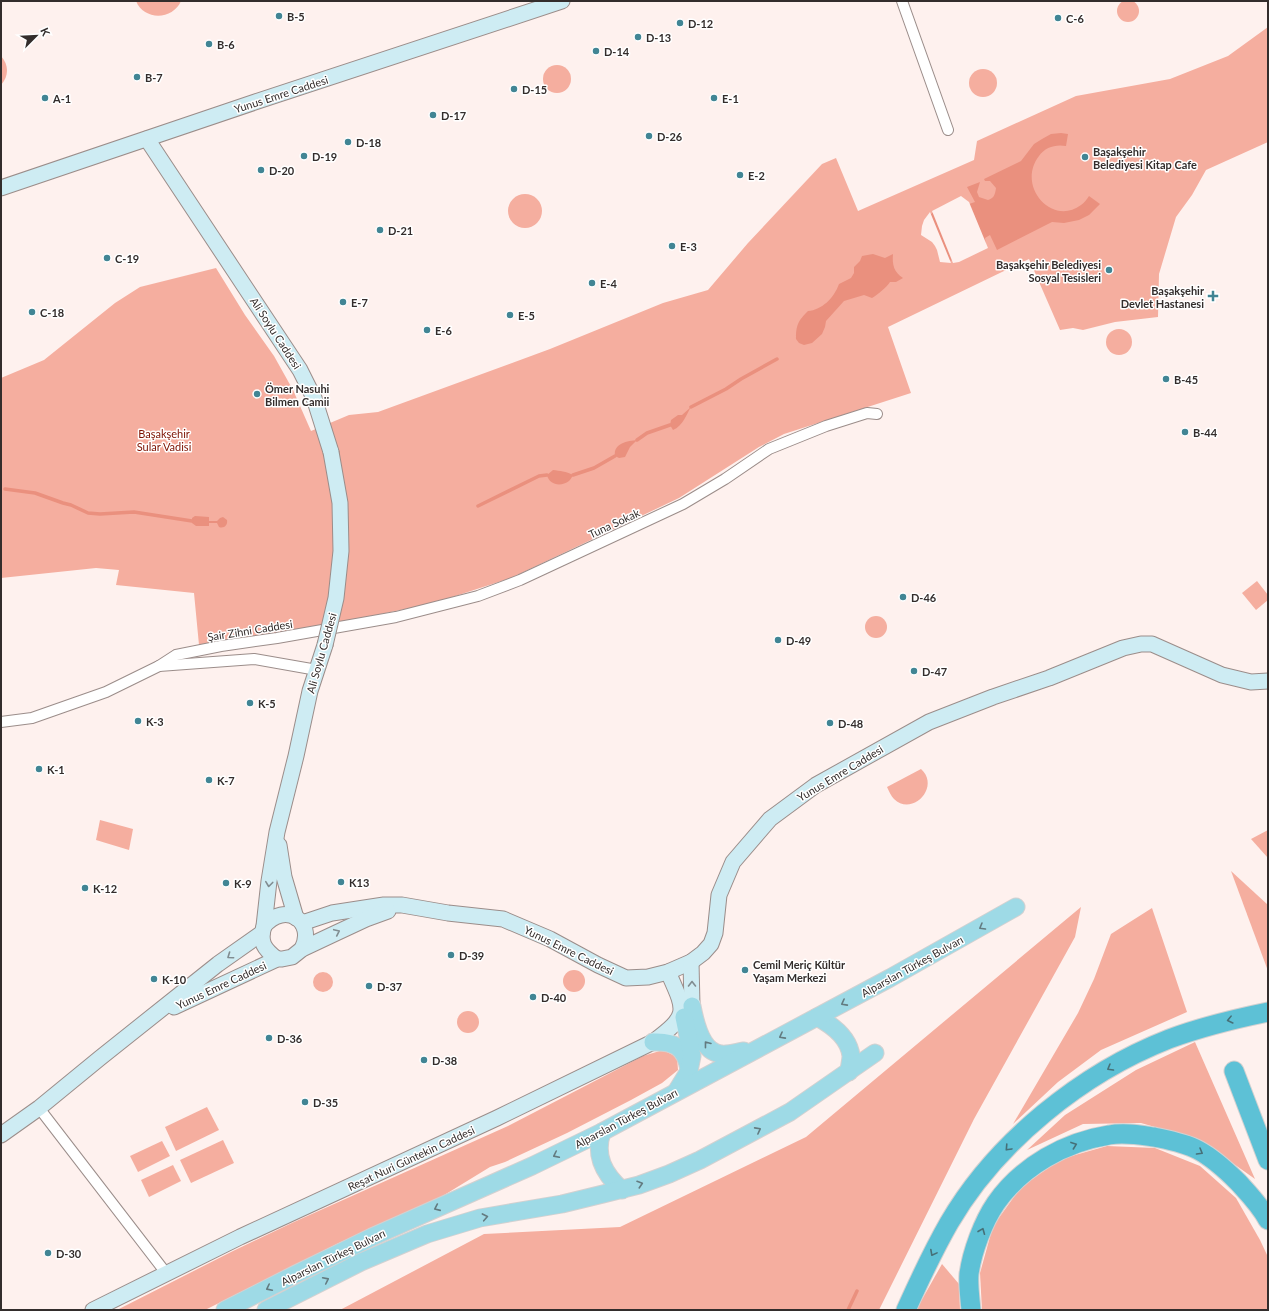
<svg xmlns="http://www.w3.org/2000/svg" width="1269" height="1311" viewBox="0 0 1269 1311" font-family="Lato,sans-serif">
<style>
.green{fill:#f5ae9f}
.water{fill:#ea907e}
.pier{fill:#fef1ee}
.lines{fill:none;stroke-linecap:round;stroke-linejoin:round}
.stream{stroke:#ea907e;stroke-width:3.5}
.street-casing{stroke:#9b8d8a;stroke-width:12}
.secondary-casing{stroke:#9b8d8a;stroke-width:17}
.primary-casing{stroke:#d2d1d1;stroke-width:19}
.highway-casing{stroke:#d2d1d1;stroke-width:21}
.street{stroke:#fff;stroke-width:10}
.secondary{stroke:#ceecf3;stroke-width:15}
.primary{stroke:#9edae6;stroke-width:17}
.highway{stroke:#5dc1d6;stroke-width:19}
.secondary-bridge-casing{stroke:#9b8d8a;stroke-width:17;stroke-linecap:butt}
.secondary-bridge{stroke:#ceecf3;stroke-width:15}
.oneway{stroke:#808c90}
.oneway2{stroke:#637b80}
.oneway3{stroke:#467078}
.poi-dot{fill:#418594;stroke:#fff;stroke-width:1.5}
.labels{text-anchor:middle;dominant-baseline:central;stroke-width:3;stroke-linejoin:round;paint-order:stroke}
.poi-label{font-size:11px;font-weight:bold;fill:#332d2c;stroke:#fff;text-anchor:start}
.street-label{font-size:11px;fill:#332d2c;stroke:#fff}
.park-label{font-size:11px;fill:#7c1101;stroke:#fff}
</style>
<rect width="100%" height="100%" fill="#fef1ee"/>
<g class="green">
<circle cx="1128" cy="11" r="11"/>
<path d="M136,1h45c-8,19 -37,20 -45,0z"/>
<polygon points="1268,27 1268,142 1206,170 1192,195 1176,217 1159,274 1158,317 1115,322 1083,330 1073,328 1060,330 1029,259 888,327 911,393 784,434 759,447 679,498 511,578 434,603 319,627 199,645 194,593 116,585 119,570 96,568 1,578 1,378 44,360 115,303 140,287 216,268 245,315 274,356 293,390 311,431 349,415 378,412 550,349 663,303 708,290 748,243 822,164 836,158 858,211 974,160 977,141 1076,96 1170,79 1228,56"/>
<path d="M1,56c8,9 8,20 0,29z"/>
<circle cx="557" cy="79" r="14"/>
<circle cx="983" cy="83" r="14"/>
<circle cx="525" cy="211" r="17"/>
<circle cx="1119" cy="342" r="13"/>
<polygon points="1257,581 1268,595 1268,600 1256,610 1242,593"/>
<circle cx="876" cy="627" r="11"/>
<path d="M921,769c20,18 -9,48 -27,30 -3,-3 -5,-8 -7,-12z"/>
<polygon points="100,820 133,829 129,850 96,840"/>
<polygon points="1268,830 1268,858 1251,839"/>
<polygon points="1231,871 1268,905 1268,971"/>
<polygon points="1081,907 1075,937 974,1119 879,1310 340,1310 484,1234 620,1227 806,1137"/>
<polygon points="1152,908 1187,1012 1101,1050 1058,1082 1013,1124 1078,1013 1094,979 1111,934"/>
<circle cx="574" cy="981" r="11"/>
<circle cx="323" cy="982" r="10"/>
<circle cx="468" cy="1022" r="11"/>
<polygon points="1195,1042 1255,1179 1200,1140 1141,1123 1083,1124 1027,1150 1065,1115 1136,1070"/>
<polygon points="663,1050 677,1057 678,1070 662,1083 631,1100 567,1133 505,1162 490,1167 441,1197 339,1243 205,1310 117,1310 233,1251 294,1222 508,1126 643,1056"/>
<polygon points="207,1107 219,1130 176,1151 165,1127"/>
<polygon points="223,1140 234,1163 191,1183 180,1160"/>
<polygon points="162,1141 170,1156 138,1172 130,1156"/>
<polygon points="1107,1146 1155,1148 1200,1166 1236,1198 1260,1240 1268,1257 1268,1310 982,1310 980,1273 993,1226 1021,1187 1061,1159"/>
<polygon points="173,1165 181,1181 149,1197 141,1180"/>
<polygon points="942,1264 959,1284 960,1310 916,1310"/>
</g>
<g class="water">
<path d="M1061,133l7,1 -2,12c-10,-2 -21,1 -27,10 -23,30 13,71 42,49 3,-2 6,-6 8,-9l11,8 -11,11 -10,5 -15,3 -12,-1 -55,28 -7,-15 -5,3 1,9 -28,13 -16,1 -12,-46 5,-4 34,-7 6,-2 -8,-15 13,-5 -3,10 2,5 9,3c6,-2 7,-5 8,-12l-6,-7h-5l-1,-2 37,-18 13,-17 8,-5 9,-5z"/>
<path d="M873,254l12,4 8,-4c-1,11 1,18 10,24l-7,4h-6c-3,5 -13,13 -18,16l-8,-3 -20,6 -18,20 -1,6 -3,7 -10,9 -8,2 -5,-2 -3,-4c0,-14 2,-18 12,-28 14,-1 26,-13 31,-27l12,-6 3,-5v-6l6,-6 2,-5z"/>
<path d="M691,407c-5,8 -8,19 -18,23l-3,-5 1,-5 7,-5h4z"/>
<path d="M637,440l-7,7 -5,10 -6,1 -4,-2c-2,-13 13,-15 22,-16z"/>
<path d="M553,470c7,1 13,1 20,5 -1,2 -2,4 -4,6 -8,6 -20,4 -22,-6z"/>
<path d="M195,516l14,1v4h8l3,-3 3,-1 4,3c1,5 -3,9 -8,7l-2,-4h-8v3h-13l-4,-3v-5z"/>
</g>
<g class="pier">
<polygon points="961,196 969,202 988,248 959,262 953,263 932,211"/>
<polygon points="930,212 951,263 940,262 937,250 935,246 932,242 921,235 922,226 924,220"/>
</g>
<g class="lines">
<g class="stream">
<polyline points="691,407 726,389 741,379 777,359"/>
<polyline points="637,440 647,433 670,425"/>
<polyline points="573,475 594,468 615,456"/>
<polyline points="5,489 35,493 63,503 71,505 88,513 100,514 134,512 192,521"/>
<polyline points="478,506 539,476 547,475"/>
<polyline points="848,1310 857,1291"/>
</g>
<defs>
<g id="street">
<polyline points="902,1 948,130"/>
<polyline points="159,666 176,655 221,646 277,638 396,617 478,596 520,580 683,504 725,479 769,449 826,426 867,413 877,414"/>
<polyline points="1,722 32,718 106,692 159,666 254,659 317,670"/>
<polyline points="39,1108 166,1273"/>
</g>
<g id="secondary">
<polyline points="147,139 300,370 314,398 331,452"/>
<polyline points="1,188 255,102 562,1"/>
<polyline points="279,845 284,877 296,918"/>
<polyline points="302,923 332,913 384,905 402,905 448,913 503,919 550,939 598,965 626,978 648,977 668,972 691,962 703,953 711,944 715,933 719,895 733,862 770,819 816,785 929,722 993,697 1049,678 1123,648 1141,644 1152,644 1222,675 1251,682 1268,681"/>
<path d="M264,926c21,-25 52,-5 38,23"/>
<path d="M277,959c-13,-10 -18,-17 -13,-33l5,-45 8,-49 19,-76 14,-65 15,-46"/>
<polyline points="691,962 692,1006"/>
<polyline points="174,1007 277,959 282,959 292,957 302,949 336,933 366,919 388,911"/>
<polyline points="1,1135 39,1108 100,1058 218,964 262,933"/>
<path d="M93,1310l147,-73 257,-119 156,-76c36,-27 33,-30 15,-70"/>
</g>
<g id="primary">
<path d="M692,1006c3,16 9,46 29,48 7,1 16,-2 23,-3"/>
<path d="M817,1017c15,8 32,20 34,39 0,5 -2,11 -2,16"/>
<path d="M653,1042c21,-1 32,5 36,27"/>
<polyline points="676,1092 689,1071 692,1056 684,1017"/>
<path d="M602,1132c-8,24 2,42 20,58"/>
<polyline points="225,1310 296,1274 372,1237 532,1166 602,1132 890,978 1016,907"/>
<polyline points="266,1310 361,1262 427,1234 480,1218 562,1204 603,1194 639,1185 669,1174 700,1160 790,1112 875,1053"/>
</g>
<g id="highway">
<polyline points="1234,1071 1268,1160"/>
<path d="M906,1310c13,-29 27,-59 43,-87 47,-81 133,-150 220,-184 32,-12 65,-20 99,-27"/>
<path d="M971,1310c-1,-12 -3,-25 -2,-36 3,-22 14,-52 27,-71 26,-37 69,-61 113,-68 15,-3 31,0 45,2 14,3 31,6 44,13 15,8 28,20 40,32 11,12 22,23 30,38"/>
</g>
</defs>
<use href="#street" class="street-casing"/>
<use href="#secondary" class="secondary-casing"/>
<use href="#primary" class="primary-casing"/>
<use href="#highway" class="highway-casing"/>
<use href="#street" class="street"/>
<use href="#secondary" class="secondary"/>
<use href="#primary" class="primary"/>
<use href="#highway" class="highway"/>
<defs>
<polyline id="secondary-bridge" points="325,645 336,598 341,551 340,503 331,452"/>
</defs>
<use href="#secondary-bridge" class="secondary-bridge-casing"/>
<use href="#secondary-bridge" class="secondary-bridge"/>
</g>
<defs><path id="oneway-chevron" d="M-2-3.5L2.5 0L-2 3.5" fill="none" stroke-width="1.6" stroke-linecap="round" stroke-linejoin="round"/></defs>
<g class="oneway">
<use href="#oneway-chevron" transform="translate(269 884) rotate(97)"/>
<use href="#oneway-chevron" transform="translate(337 932) rotate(-25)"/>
<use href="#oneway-chevron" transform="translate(230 956) rotate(145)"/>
<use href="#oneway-chevron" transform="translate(692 984) rotate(-90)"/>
</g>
<g class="oneway2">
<use href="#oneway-chevron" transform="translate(982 927) rotate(150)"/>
<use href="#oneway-chevron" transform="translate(844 1003) rotate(152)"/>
<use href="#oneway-chevron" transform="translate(782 1036) rotate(152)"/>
<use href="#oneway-chevron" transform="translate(707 1044) rotate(-128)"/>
<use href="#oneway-chevron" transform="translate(758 1130) rotate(-28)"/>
<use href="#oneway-chevron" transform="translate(556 1155) rotate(154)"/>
<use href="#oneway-chevron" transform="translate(640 1184) rotate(-18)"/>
<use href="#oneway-chevron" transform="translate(437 1208) rotate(156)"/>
<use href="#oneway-chevron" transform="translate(485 1217) rotate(-11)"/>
<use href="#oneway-chevron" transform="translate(326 1280) rotate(-26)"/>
<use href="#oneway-chevron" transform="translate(269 1288) rotate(153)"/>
</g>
<g class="oneway3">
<use href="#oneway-chevron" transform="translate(1230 1020) rotate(166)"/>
<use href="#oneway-chevron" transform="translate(1110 1068) rotate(150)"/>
<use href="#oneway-chevron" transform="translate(1074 1145) rotate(-20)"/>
<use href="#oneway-chevron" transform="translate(1008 1148) rotate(133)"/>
<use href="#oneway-chevron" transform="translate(1200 1152) rotate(30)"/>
<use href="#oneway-chevron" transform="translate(982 1231) rotate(-68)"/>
<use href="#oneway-chevron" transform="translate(933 1253) rotate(118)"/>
</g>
<g class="poi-dot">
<circle cx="279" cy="16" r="4"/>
<circle cx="1058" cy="18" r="4"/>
<circle cx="680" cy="23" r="4"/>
<circle cx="638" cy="37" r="4"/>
<circle cx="209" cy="44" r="4"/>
<circle cx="596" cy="51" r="4"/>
<circle cx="137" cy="77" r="4"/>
<circle cx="514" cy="89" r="4"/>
<circle cx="45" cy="98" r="4"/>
<circle cx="714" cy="98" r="4"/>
<circle cx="433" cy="115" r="4"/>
<circle cx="649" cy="136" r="4"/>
<circle cx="348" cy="142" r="4"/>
<circle cx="304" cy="156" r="4"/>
<circle cx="1085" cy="157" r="4"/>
<circle cx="261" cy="170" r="4"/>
<circle cx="740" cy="175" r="4"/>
<circle cx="380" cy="230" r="4"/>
<circle cx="672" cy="246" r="4"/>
<circle cx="107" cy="258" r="4"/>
<circle cx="1109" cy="270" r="4"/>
<circle cx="592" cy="283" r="4"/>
<path d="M1211 290h4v4h4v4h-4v4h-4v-4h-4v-4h4z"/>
<circle cx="343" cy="302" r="4"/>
<circle cx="32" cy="312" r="4"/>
<circle cx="510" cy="315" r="4"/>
<circle cx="427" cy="330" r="4"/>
<circle cx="1166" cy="379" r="4"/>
<circle cx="257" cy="394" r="4"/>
<circle cx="1185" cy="432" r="4"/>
<circle cx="903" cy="597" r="4"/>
<circle cx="778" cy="640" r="4"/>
<circle cx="914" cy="671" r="4"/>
<circle cx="250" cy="703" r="4"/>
<circle cx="138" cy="721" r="4"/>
<circle cx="830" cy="723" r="4"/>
<circle cx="39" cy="769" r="4"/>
<circle cx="209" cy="780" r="4"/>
<circle cx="341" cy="882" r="4"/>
<circle cx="226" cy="883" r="4"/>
<circle cx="85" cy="888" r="4"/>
<circle cx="451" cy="955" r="4"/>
<circle cx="745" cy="970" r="4"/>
<circle cx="154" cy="979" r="4"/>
<circle cx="369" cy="986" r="4"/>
<circle cx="533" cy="997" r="4"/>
<circle cx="269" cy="1038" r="4"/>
<circle cx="424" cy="1060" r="4"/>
<circle cx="305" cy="1102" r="4"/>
<circle cx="48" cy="1253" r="4"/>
</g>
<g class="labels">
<g class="poi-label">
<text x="287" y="16">B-5</text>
<text x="1066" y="18">C-6</text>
<text x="688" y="23">D-12</text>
<text x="646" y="37">D-13</text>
<text x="217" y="44">B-6</text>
<text x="604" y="51">D-14</text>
<text x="145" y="77">B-7</text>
<text x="522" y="89">D-15</text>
<text x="53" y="98">A-1</text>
<text x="722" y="98">E-1</text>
<text x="441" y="115">D-17</text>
<text x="657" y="136">D-26</text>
<text x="356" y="142">D-18</text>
<text x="1093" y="151">Başakşehir<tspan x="1093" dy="13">Belediyesi Kitap Cafe</tspan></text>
<text x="312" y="156">D-19</text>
<text x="269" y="170">D-20</text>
<text x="748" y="175">E-2</text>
<text x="388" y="230">D-21</text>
<text x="680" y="246">E-3</text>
<text x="115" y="258">C-19</text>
<text x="1101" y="264" text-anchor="end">Başakşehir Belediyesi<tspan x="1101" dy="13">Sosyal Tesisleri</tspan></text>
<text x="600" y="283">E-4</text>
<text x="1204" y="290" text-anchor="end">Başakşehir<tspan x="1204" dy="13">Devlet Hastanesi</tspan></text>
<text x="351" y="302">E-7</text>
<text x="40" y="312">C-18</text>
<text x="518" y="315">E-5</text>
<text x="435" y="330">E-6</text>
<text x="1174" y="379">B-45</text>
<text x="265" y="388">Ömer Nasuhi<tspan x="265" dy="13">Bilmen Camii</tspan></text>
<text x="1193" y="432">B-44</text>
<text x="911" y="597">D-46</text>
<text x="786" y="640">D-49</text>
<text x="922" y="671">D-47</text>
<text x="258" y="703">K-5</text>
<text x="146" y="721">K-3</text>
<text x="838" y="723">D-48</text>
<text x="47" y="769">K-1</text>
<text x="217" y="780">K-7</text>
<text x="349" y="882">K13</text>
<text x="234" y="883">K-9</text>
<text x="93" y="888">K-12</text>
<text x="459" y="955">D-39</text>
<text x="753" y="964">Cemil Meriç Kültür<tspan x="753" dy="13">Yaşam Merkezi</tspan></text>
<text x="162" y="979">K-10</text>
<text x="377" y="986">D-37</text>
<text x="541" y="997">D-40</text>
<text x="277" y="1038">D-36</text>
<text x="432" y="1060">D-38</text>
<text x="313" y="1102">D-35</text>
<text x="56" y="1253">D-30</text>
</g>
<g class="street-label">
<text transform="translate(281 94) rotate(-18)">Yunus Emre Caddesi</text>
<text transform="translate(276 333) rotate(57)">Ali Soylu Caddesi</text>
<text transform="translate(614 523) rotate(-25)">Tuna Sokak</text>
<text transform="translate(250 630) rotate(-9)">Şair Zihni Caddesi</text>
<text transform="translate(321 653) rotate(-74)">Ali Soylu Caddesi</text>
<text transform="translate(840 773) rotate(-31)">Yunus Emre Caddesi</text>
<text transform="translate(569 950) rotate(26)">Yunus Emre Caddesi</text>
<text transform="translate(912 966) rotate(-29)">Alparslan Türkeş Bulvarı</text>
<text transform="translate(221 985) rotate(-25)">Yunus Emre Caddesi</text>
<text transform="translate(626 1118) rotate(-28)">Alparslan Türkeş Bulvarı</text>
<text transform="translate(411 1158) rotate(-25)">Reşat Nuri Güntekin Caddesi</text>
<text transform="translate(333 1257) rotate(-26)">Alparslan Türkeş Bulvarı</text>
</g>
<g class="park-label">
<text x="164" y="433">Başakşehir<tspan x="164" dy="13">Sular Vadisi</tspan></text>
</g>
</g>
<rect width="1269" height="1311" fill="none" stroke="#332d2c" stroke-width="4"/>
<g transform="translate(36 36) rotate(66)" stroke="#ffffff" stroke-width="3" paint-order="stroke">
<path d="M0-3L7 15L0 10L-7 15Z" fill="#332d2c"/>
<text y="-6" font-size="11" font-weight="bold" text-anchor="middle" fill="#332d2c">K</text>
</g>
</svg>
